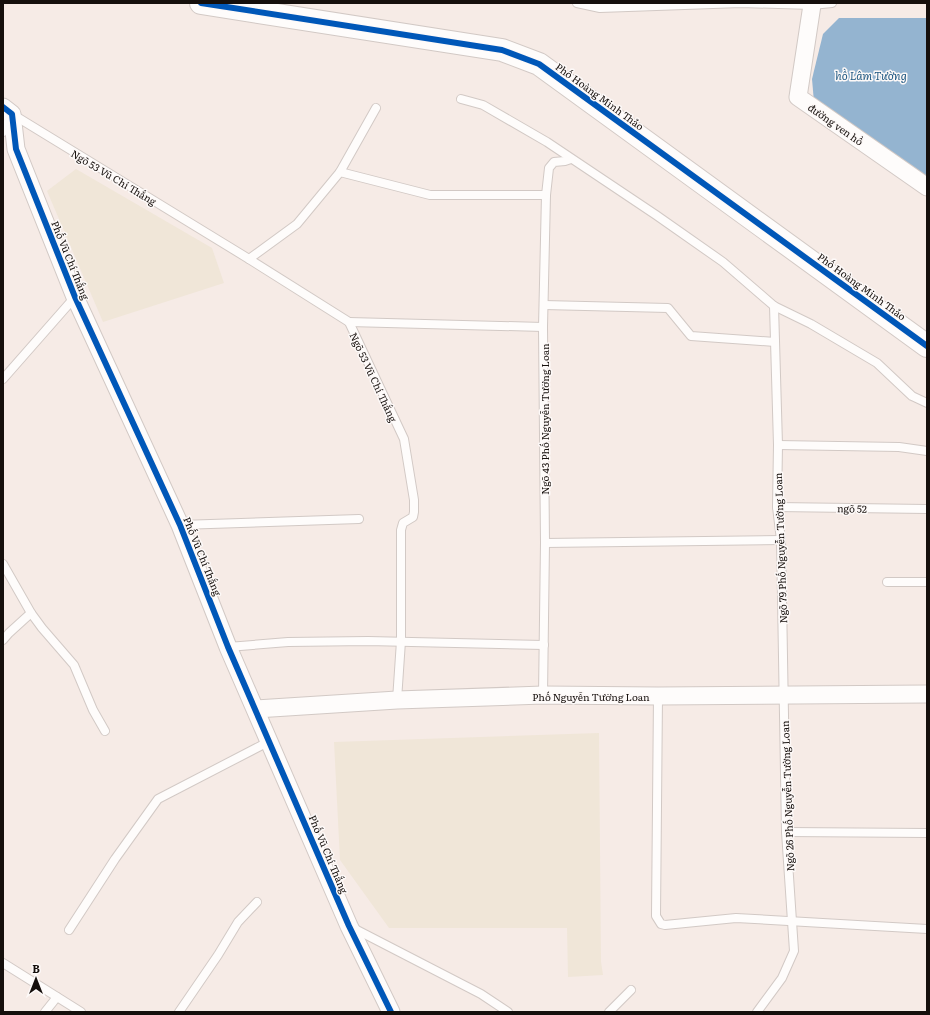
<svg xmlns="http://www.w3.org/2000/svg" width="930" height="1015" viewBox="0 0 930 1015" font-family="Literata,serif">
<style>
.education{fill:#f0e6d8}
.water{fill:#94b4d0}
.lines{fill:none;stroke-linecap:round;stroke-linejoin:round}
.lane-casing{stroke:#d2c9c5;stroke-width:10}
.street-casing{stroke:#d2c9c5;stroke-width:19}
.secondary-casing{stroke:#d2c9c5;stroke-width:24}
.lane{stroke:#fefcfb;stroke-width:8}
.street{stroke:#fefcfb;stroke-width:17}
.secondary{stroke:#fefcfb;stroke-width:22}
.cycleway-casing{stroke:#fdf9f8;stroke-width:8}
.cycleway{stroke:#0057b8;stroke-width:6}
.labels{text-anchor:middle;dominant-baseline:central;stroke-width:3;stroke-linejoin:round;paint-order:stroke}
.street-label{font-size:10px;fill:#150f0c;stroke:#fdf9f8}
.water-label{font-size:11px;font-style:italic;fill:#1f5882;stroke:#fdf9f8}
</style>
<rect width="100%" height="100%" fill="#f6ebe6"/>
<g class="education">
<polygon points="76,169 212,248 224,283 103,322 47,191"/>
<polygon points="599,733 601,962 603,975 568,977 567,928 389,928 340,860 334,742"/>
</g>
<polygon class="water" points="839,18 927,18 927,178 814,102 812,79 823,34"/>
<g class="lines">
<defs>
<g id="lane">
<polyline points="577,3 600,8 741,3 812,5 832,3"/>
<polyline points="461,99 483,105 547,142 656,215 723,262 774,306 811,324 877,363 912,396 927,403"/>
<polyline points="3,132 12,114 249,259 349,322 404,439 414,500 414,512 413,517 403,523 401,530 401,641 397,700"/>
<polyline points="340,172 430,195 546,195"/>
<polyline points="249,259 297,224 340,172 376,108"/>
<polyline points="544,305 668,308 691,336 775,342"/>
<polyline points="349,322 543,327"/>
<polyline points="3,379 75,297"/>
<polyline points="778,445 899,447 927,451"/>
<polyline points="777,507 927,509"/>
<polyline points="180,525 359,519"/>
<polyline points="545,543 781,540"/>
<polyline points="3,564 31,613 42,628 74,665 93,710 105,731"/>
<polyline points="887,582 927,582"/>
<polyline points="3,640 9,633 31,613"/>
<polyline points="228,647 288,642 368,641 544,645"/>
<polyline points="543,695 545,543 543,327 546,195 549,168 554,162 565,161 571,159"/>
<polyline points="658,696 656,916 661,924 665,925 736,918 927,929"/>
<polyline points="786,832 927,833"/>
<polyline points="353,928 481,994 508,1012"/>
<polyline points="69,930 115,859 158,799 270,741"/>
<polyline points="3,963 81,1012"/>
<polyline points="45,1012 57,997"/>
<polyline points="179,1012 218,955 238,922 257,902"/>
<polyline points="609,1012 631,990"/>
<polyline points="757,1012 782,978 794,951 786,832 781,540 777,507 778,445 774,306"/>
</g>
<g id="street">
<polyline points="812,5 798,97 927,187"/>
<polyline points="3,107 12,114 16,149 75,297 180,525 228,647 349,926 391,1012"/>
<polyline points="256,709 397,700 543,695 658,696 927,694"/>
</g>
<polyline id="secondary" points="201,3 502,50 539,64 927,346"/>
</defs>
<use href="#lane" class="lane-casing"/>
<use href="#street" class="street-casing"/>
<use href="#secondary" class="secondary-casing"/>
<use href="#lane" class="lane"/>
<use href="#street" class="street"/>
<use href="#secondary" class="secondary"/>
<defs>
<g id="cycleway">
<polyline points="201,3 502,50 539,64 927,346"/>
<polyline points="3,107 12,114 16,149 75,297 180,525 228,647 349,926 391,1012"/>
</g>
</defs>
<use href="#cycleway" class="cycleway-casing"/>
<use href="#cycleway" class="cycleway"/>
</g>
<g class="labels">
<g class="street-label">
<text transform="translate(600 96) rotate(36)">Phố Hoàng Minh Thảo</text>
<text transform="translate(836 124) rotate(35)">đường ven hồ</text>
<text transform="translate(114 177) rotate(31)">Ngõ 53 Vũ Chí Thắng</text>
<text transform="translate(71 260) rotate(68)">Phố Vũ Chí Thắng</text>
<text transform="translate(862 286) rotate(36)">Phố Hoàng Minh Thảo</text>
<text transform="translate(374 377) rotate(65)">Ngõ 53 Vũ Chí Thắng</text>
<text transform="translate(544 419) rotate(-90)">Ngõ 43 Phố Nguyễn Tường Loan</text>
<text transform="translate(852 508) rotate(1)">ngõ 52</text>
<text transform="translate(780 548) rotate(-92)">Ngõ 79 Phố Nguyễn Tường Loan</text>
<text transform="translate(203 556) rotate(68)">Phố Vũ Chí Thắng</text>
<text x="591" y="696">Phố Nguyễn Tường Loan</text>
<text transform="translate(787 796) rotate(-92)">Ngõ 26 Phố Nguyễn Tường Loan</text>
<text transform="translate(329 854) rotate(67)">Phố Vũ Chí Thắng</text>
</g>
<g class="water-label">
<text x="871" y="75">hồ Lâm Tường</text>
</g>
</g>
<rect width="930" height="1015" fill="none" stroke="#150f0c" stroke-width="8"/>
<g transform="translate(36 979)" stroke="#fdf9f8" stroke-width="3" paint-order="stroke">
<path d="M0-3L7 15L0 10L-7 15Z" fill="#150f0c"/>
<text y="-6" font-size="11" font-weight="bold" text-anchor="middle" fill="#150f0c">B</text>
</g>
</svg>
